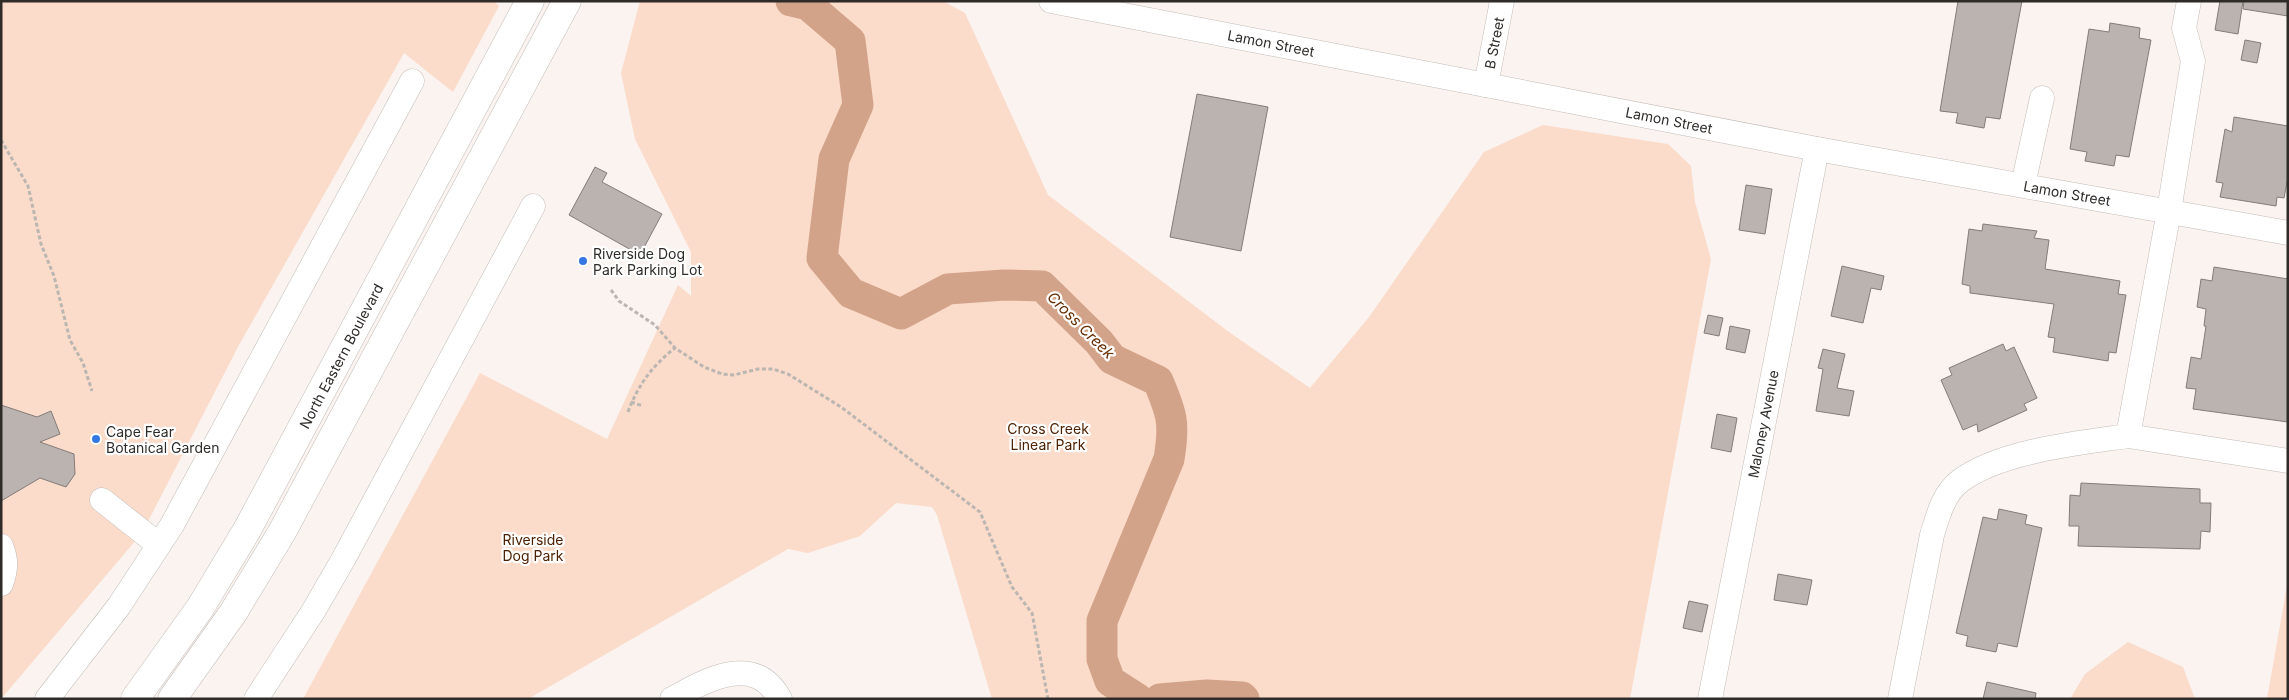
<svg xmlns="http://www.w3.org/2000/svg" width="2289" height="700" viewBox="0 0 2289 700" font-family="Inter,sans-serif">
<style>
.green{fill:#fbdbca}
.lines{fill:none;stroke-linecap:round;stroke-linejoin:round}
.river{stroke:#d3a389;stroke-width:31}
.building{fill:#bbb3b0;stroke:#837c79}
.minor-casing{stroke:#c3bcb8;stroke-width:25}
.highway-casing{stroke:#c3bcb8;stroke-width:29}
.path{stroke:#bcb6b3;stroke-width:3;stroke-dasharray:4 2.5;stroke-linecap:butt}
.minor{stroke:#fff;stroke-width:24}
.highway{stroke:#fff;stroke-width:28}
.poi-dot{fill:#3577e5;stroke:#fff;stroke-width:2}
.labels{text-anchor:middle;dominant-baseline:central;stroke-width:4.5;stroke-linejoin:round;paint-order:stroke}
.street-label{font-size:14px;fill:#2e2b29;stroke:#fff}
.poi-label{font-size:14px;fill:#2e2b29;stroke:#fff;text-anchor:start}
.park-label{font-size:14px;fill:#4e2102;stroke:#fff}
.water-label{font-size:15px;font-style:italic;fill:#672c00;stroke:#fff}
</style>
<rect width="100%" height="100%" fill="#faf3ef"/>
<g class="green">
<polygon points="1,1 494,1 499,6 453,92 404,53 239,345 142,533 1,699"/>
<polygon points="640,1 943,1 965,13 1048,195 1229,332 1310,388 1369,317 1484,152 1543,125 1668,144 1691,166 1695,202 1711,259 1630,699 992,699 937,515 932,507 896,503 860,536 808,553 788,549 528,699 303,699 480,373 607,439 678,285 691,296 691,252 635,139 621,73"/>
<polygon points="2288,580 2288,699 2267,699"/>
<polygon points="2128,642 2183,667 2195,699 2070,699 2085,674"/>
</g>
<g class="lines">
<g class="river">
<path d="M791,1l17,4 42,36 8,64 -24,54 -12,99 29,35 50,21 47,-25 56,-4 38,1 57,56 13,17 46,22c14,33 17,42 11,78l-67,162v38l8,22 28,18"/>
<polyline points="1160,699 1207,695 1242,697 1244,699"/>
</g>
</g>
<g class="building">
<polygon points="1958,1 2022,1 2000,119 1986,117 1984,128 1956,123 1958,113 1940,111"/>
<polygon points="2220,1 2243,1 2238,34 2215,30"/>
<polygon points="2244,1 2288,1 2288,16 2243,9"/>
<polygon points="2110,23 2140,28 2139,38 2151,40 2129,157 2116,155 2114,166 2085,161 2087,152 2070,149 2089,29 2109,32"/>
<polygon points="2245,40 2261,43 2257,63 2241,60"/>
<polygon points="1197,94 1268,107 1241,251 1170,237"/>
<polygon points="2234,117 2288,126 2288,177 2284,198 2277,197 2276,206 2220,197 2223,183 2216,182 2225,129 2232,132"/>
<polygon points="595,167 607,173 602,182 662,214 640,255 569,215"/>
<polygon points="1746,185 1772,189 1765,234 1739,230"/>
<polygon points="1983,224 2037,231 2034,238 2049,240 2045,269 2120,281 2118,294 2126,295 2116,353 2109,352 2108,361 2053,352 2055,338 2048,337 2054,304 1970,293 1970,286 1962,284 1969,229 1982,231"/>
<polygon points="1842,266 1884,276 1881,290 1871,288 1863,323 1831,316"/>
<polygon points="2214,267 2288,279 2288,422 2193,409 2196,389 2186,388 2191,357 2201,359 2206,326 2204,326 2206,309 2197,307 2201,279 2212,281"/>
<polygon points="1708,315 1723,318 1719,336 1704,333"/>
<polygon points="1730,326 1750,330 1745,353 1726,349"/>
<polygon points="2003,344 2006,351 2014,347 2037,398 2024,404 2027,410 1978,432 1977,424 1963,430 1941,380 1952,375 1949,368"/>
<polygon points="1823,349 1845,354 1837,388 1854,391 1849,416 1816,411 1823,369 1818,368"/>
<polygon points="1,405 37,417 51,411 60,434 40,442 74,454 75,474 66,487 40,478 1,501"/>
<polygon points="1717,414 1737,418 1731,452 1711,448"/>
<polygon points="2081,483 2200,489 2200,503 2211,503 2210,532 2201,531 2200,549 2078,546 2079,526 2069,526 2070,495 2080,496"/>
<polygon points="1999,509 2027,515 2025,524 2042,528 2017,647 1998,643 1996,652 1966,646 1968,636 1956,633 1983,517 1997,520"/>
<polygon points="1778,574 1812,580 1807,605 1774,600"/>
<polygon points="1689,601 1708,605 1702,632 1683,628"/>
<polygon points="1987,682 2036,693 2035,699 1983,699"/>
</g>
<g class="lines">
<defs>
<g id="minor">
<polyline points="1051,1 1817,149 2288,233"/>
<polyline points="1486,85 1502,1"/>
<polyline points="2023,185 2042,98"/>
<polyline points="2128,436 2288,461"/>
<polyline points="102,500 159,545"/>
<path d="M1,546c6,14 5,24 0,38"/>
<polyline points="47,699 119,606 172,525 412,81"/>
<polyline points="256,699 314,610 344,558 533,206"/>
<path d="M672,699c34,-19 82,-47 108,0"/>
<polyline points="1710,699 1817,149"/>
<path d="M1900,699l32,-164c6,-19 11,-41 28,-54 40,-30 119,-38 168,-45l41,-225 24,-150 -9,-33 5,-27"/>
</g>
<g id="highway">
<polyline points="135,699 200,608 247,530 530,1"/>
<polyline points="172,699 233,613 282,532 567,1"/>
</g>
</defs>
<use href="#minor" class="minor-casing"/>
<use href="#highway" class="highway-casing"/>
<g class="path">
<polyline points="1,140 28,186 41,244 54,276 70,340 83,363 92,391"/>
<polyline points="611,290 619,301 655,325 675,348 704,367 722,374 734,375 758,369 773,369 788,374 841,407 980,512 1012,587 1032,613 1048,699"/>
<polyline points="631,402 643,406"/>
<path d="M628,412c10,-27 24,-46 47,-64"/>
</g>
<use href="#minor" class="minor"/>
<use href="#highway" class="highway"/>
</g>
<g class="poi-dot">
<circle cx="583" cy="261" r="5"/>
<circle cx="96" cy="439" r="5"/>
</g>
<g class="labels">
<g class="street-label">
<text transform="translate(1271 43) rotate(11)">Lamon Street</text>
<text transform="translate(1494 43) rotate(-79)">B Street</text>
<text transform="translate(1669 120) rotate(11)">Lamon Street</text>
<text transform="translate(2067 193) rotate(10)">Lamon Street</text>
<text transform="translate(341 356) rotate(-62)">North Eastern Boulevard</text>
<text transform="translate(1763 424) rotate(-79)">Maloney Avenue</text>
</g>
<g class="poi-label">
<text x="593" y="253">Riverside Dog<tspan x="593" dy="16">Park Parking Lot</tspan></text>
<text x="106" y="431">Cape Fear<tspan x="106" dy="16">Botanical Garden</tspan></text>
</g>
<g class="park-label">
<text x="1048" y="428">Cross Creek<tspan x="1048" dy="16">Linear Park</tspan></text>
<text x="533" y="539">Riverside<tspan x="533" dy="16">Dog Park</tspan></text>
</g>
<g class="water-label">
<text transform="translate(1081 325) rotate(45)">Cross Creek</text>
</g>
</g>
<rect width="2289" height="700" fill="none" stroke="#2e2b29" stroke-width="5"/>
</svg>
